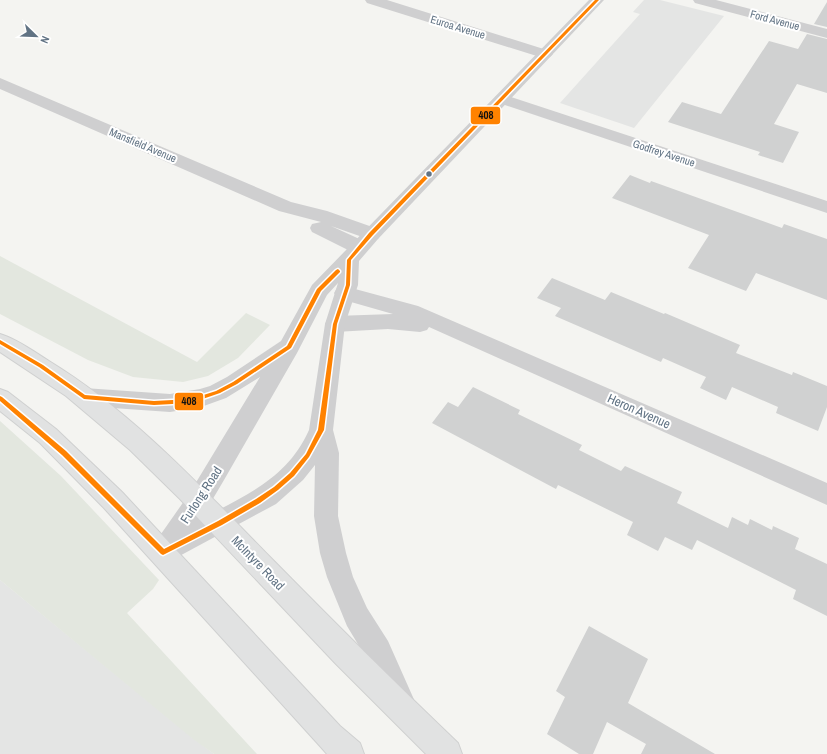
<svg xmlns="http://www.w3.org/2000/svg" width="827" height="754" viewBox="0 0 827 754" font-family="'Archivo Narrow',sans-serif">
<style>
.built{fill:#e4e5e4}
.green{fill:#e3e7df}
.building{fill:#d0d1d1}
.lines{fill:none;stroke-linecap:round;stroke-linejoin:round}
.primary-casing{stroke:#cfd0d0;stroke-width:2}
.minor{fill:#cfcfd0;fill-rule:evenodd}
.tertiary{fill:#cfcfd0;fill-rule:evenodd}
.primary{fill:#e1e2e2;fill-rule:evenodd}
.bus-1-casing{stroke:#fff;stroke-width:3}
.bus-1{fill:#ff8200;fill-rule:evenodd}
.bus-dot{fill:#617384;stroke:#fff;stroke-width:1.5}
.labels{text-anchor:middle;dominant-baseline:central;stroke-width:4;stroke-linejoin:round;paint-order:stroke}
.far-street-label{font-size:11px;fill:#617384;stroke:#fff}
.street-label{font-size:13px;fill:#617384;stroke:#fff}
.line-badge{stroke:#fff;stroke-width:1.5}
.pale-badge-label{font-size:11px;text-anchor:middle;font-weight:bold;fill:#111}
</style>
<rect width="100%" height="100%" fill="#f4f4f1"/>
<g class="built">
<polygon points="644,0 660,0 724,16 634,128 560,103 640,14 633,12"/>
<polygon points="0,580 193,738 214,754 0,754"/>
</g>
<g class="green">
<polygon points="0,256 197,362 246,313 270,325 238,358 208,376 183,382 133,377 88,360 0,314"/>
<polygon points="0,421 61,476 159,580 153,589 127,613 257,754 214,754 193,739 0,580"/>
</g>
<g class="building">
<polygon points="827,2 827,27 814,24"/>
<polygon points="807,34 827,39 827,93 797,84 774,124 799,132 783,163 758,155 760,152 668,122 682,102 721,114 769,41 798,49"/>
<polygon points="630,175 650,183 651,181 782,228 784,224 827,239 827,300 756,273 746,291 688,268 709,235 612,198"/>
<polygon points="552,278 605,300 611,292 664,314 665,313 740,345 736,353 792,375 793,372 827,386 827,407 818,431 776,413 778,407 732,387 726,400 700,388 706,377 663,358 661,362 555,316 561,308 537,298"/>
<polygon points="473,387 520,410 518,414 582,445 579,450 621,471 625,466 682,492 677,503 728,528 732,517 748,525 750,519 772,530 773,526 799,538 795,549 827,564 827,616 793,599 796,590 697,540 692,550 665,537 658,551 627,535 633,522 558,485 556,489 432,423 448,402 458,407"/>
<polygon points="589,626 648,659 628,703 715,754 641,754 646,744 607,722 593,754 579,754 547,734 565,697 556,691"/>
</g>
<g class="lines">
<defs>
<g id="primary">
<path d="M0,334c17,5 33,17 49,27 85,52 154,128 224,199 61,62 122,123 185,183l4,11h-36l-90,-90 -156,-165 -50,-49 -64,-54 -66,-44z"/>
<polygon points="0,389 8,392 56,429 122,492 340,726 360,743 364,754 327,754 320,746 104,508 40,443 0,411"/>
</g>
</defs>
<use href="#primary" class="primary-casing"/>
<g class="minor">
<polygon points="365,0 387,0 550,51 553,54 550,57 545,59 540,57 367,3"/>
<polygon points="693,0 716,0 827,29 827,38 695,3"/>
<polygon points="0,78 291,202 327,211 378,229 380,234 378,239 371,240 331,226 366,242 369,247 366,252 359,254 352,252 312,232 310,228 312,224 321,222 279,211 0,89"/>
<polygon points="502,94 827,201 827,213 496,102 494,99 496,96"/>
<polygon points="344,286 418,306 827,483 827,505 429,327 427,330 420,332 388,329 335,332 328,330 325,324 328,318 335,316 393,314 337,298 334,293 337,288"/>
</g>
<path class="tertiary" d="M589,0h15l-226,239 -19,22 -1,24 -13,39 -12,106 6,23 -1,63 8,37 7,24 14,31 21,33 28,63 -4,10 -10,4 -10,-4 -24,-53 -21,-35 -20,-49 -7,-24 -6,-37 1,-51 -12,15 -27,24 -104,56 -9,4 -9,-4 -4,-8 4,-8 35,-50 71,-117 -34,21 -25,9 -31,5 -86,-6 -8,-3 -3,-6 3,-6 8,-3 86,6 30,-5 10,-3 17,-9 54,-36 31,-56zM338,283l-13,41 -16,106c-22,49 -63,65 -108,89l23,-39 73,-127 30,-58z"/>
<use href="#primary" class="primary"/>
<defs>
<g id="bus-1">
<polygon points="595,0 599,0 373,235 351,260 350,285 337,324 324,430 309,457 294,476 278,490 260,503 222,525 165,554 163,555 161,554 62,455 0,401 0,396 2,397 66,451 164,549 218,521 256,499 274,487 290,473 306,454 318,430 333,324 346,285 347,260 369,233"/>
<polygon points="338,269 340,271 340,272 321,291 291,348 237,384 220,393 191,403 154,405 84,399 39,367 0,344 0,340 43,365 85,395 154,401 191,399 216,391 233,382 287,346 317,289 336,270"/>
</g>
</defs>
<use href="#bus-1" class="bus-1-casing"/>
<use href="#bus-1" class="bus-1"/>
</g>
<circle class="bus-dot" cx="429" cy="174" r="3.5"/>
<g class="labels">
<g class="far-street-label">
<text transform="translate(775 20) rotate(15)">Ford Avenue</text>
<text transform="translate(458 27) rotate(17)">Euroa Avenue</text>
<text transform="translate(143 145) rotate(23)">Mansfield Avenue</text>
<text transform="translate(664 153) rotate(18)">Godfrey Avenue</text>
</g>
<g class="street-label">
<text transform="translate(639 411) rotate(24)">Heron Avenue</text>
<text transform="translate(201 495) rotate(-57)">Furlong Road</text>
<text transform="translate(258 563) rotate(46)">McIntyre Road</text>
</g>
</g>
<g class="line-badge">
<rect x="470" y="106" width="31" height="19" rx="4" fill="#ff8200"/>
<rect x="174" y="392" width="30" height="19" rx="4" fill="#ff8200"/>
</g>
<g class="pale-badge-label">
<text x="486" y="119">408</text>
<text x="189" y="405">408</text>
</g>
<g transform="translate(36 36) rotate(113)" stroke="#ffffff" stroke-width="3" paint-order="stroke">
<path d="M0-3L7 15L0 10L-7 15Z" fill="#617384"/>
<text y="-6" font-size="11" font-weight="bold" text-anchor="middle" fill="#617384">N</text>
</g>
</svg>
